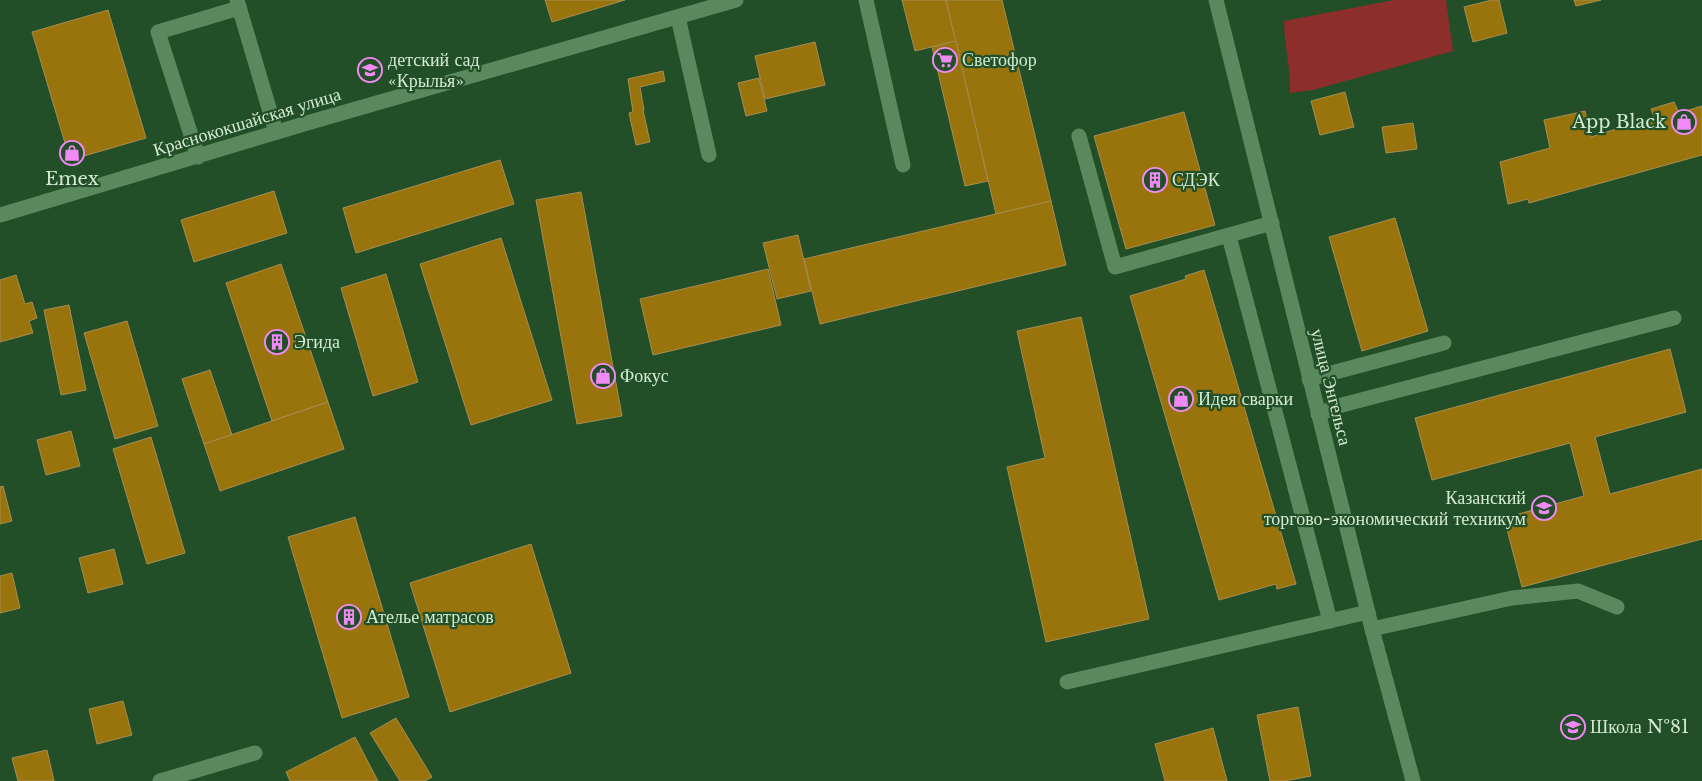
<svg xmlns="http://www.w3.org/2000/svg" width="1702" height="781" viewBox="0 0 1702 781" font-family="'Libre Baskerville',serif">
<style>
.green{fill:#8c2e2b}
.building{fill:#99740d;stroke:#a78d53}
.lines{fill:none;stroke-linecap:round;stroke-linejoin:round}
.minor{stroke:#5a895d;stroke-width:15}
.labels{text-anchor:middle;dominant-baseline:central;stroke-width:4.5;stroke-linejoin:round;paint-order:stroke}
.poi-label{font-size:18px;fill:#d3ebd3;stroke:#224f27;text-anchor:start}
.street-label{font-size:18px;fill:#d3ebd3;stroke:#224f27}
</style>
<rect width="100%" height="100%" fill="#224f27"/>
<path class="green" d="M1394,0h52l7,51 -140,39 -23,3c1,-24 -6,-48 -6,-72z"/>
<g class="building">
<polygon points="545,0 625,0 552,22"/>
<polygon points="902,0 946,0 956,41 915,51"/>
<polygon points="946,0 1002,0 1051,201 996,214"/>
<polygon points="1492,0 1499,0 1507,33 1473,42 1464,7"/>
<polygon points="1574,0 1601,0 1576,6"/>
<polygon points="108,10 146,138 70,160 32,32"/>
<polygon points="956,41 988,181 965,186 932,47"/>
<polygon points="815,42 825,85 765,99 755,56"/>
<polygon points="663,71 665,81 640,87 644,110 643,110 650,142 636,145 629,113 633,112 628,79"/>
<polygon points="759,78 767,111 746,116 738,83"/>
<polygon points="1345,92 1354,127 1320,135 1311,101"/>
<polygon points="1674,102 1679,113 1702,106 1702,155 1529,203 1528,199 1508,204 1500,162 1550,148 1544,120 1585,111 1591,137 1654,117 1651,109"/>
<polygon points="1184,112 1215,225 1126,249 1094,136"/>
<polygon points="1413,123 1417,149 1386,153 1382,127"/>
<polygon points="500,160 514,204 356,253 343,208"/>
<polygon points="274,191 287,233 194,262 181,220"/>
<polygon points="581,192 622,416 577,424 536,200"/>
<polygon points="1051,201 1066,265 820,324 804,259"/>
<polygon points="1395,218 1428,331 1362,351 1329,237"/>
<polygon points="798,235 811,291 777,299 763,243"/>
<polygon points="501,238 552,400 471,425 420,264"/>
<polygon points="281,264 328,402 272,421 226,283"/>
<polygon points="768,269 781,325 653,355 640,299"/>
<polygon points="1204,270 1296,584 1277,589 1276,584 1219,600 1130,296 1186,279 1185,276"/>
<polygon points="386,274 418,382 373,396 341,288"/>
<polygon points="16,275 25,304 32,302 37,318 29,321 33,333 0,342 0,280"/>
<polygon points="69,305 86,390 61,395 44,310"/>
<polygon points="1081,317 1149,619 1046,642 1007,467 1045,458 1017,331"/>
<polygon points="127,321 158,426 115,439 84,333"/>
<polygon points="1670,349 1686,412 1595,437 1610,494 1702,469 1702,539 1522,587 1504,518 1584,496 1570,443 1432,480 1415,418"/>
<polygon points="210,370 232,435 204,444 182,379"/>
<polygon points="328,402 344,449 220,491 204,444"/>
<polygon points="71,431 80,466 46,475 37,440"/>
<polygon points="151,437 185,553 147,564 113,449"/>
<polygon points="3,486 12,521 0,524 0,487"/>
<polygon points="355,517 409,697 342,718 288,537"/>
<polygon points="531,544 571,673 450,712 410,583"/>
<polygon points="114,549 123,584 88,593 79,558"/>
<polygon points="12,573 20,608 0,613 0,576"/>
<polygon points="123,701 132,735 97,744 89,709"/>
<polygon points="1298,707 1311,776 1285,781 1270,781 1257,715"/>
<polygon points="396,718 432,777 425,781 400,781 370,733"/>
<polygon points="1213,728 1227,781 1165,781 1155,744"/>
<polygon points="355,737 378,781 290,781 286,772"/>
<polygon points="47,750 54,781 18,781 12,758"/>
</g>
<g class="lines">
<g class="minor">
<polyline points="237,0 276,132"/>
<polyline points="866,0 903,165"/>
<polyline points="1216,0 1372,629 1413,781"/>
<polyline points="678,17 709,155"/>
<polyline points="1079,136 1115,267 1272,223"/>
<polyline points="198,157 158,32 239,8"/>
<polyline points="0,215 314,121 736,0"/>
<polyline points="1229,236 1330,621"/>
<polyline points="1309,379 1444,343"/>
<polyline points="1318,414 1342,405 1674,318"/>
<polyline points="1372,629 1512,598 1578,591 1617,607"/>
<polyline points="1067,682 1368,612"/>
<polyline points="160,781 255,753"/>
</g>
</g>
<defs>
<symbol id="supermarket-ring" viewBox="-11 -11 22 22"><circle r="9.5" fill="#224f27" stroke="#f18af5" stroke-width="1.5"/><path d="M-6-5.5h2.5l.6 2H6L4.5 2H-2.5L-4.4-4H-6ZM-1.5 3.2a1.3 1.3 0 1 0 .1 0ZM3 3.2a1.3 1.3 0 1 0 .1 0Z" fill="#f18af5"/></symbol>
<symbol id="school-ring" viewBox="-11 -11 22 22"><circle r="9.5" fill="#224f27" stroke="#f18af5" stroke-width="1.5"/><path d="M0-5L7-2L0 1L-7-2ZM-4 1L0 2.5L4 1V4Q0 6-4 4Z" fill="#f18af5"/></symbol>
<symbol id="shop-ring" viewBox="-11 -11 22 22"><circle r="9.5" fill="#224f27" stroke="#f18af5" stroke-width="1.5"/><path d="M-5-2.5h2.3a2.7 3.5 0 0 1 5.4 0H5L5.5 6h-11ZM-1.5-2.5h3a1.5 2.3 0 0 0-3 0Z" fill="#f18af5"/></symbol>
<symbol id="building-ring" viewBox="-11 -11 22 22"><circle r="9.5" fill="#224f27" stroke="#f18af5" stroke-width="1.5"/><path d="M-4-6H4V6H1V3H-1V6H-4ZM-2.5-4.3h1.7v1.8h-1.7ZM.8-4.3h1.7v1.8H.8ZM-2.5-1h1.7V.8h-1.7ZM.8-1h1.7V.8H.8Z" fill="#f18af5"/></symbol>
<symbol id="university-ring" viewBox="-11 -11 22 22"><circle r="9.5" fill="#224f27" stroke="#f18af5" stroke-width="1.5"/><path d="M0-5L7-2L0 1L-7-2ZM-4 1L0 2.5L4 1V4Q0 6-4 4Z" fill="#f18af5"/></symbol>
</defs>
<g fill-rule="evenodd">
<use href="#supermarket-ring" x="931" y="46" width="28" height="28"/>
<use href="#school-ring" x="356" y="56" width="28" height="28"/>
<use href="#shop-ring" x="1670" y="108" width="28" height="28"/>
<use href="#shop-ring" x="58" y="139" width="28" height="28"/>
<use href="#building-ring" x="1141" y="166" width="28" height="28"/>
<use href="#building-ring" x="263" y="328" width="28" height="28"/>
<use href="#shop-ring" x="589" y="362" width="28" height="28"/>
<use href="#shop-ring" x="1167" y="385" width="28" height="28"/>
<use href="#university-ring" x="1530" y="494" width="28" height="28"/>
<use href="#building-ring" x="335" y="603" width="28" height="28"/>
<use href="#school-ring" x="1559" y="713" width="28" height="28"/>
</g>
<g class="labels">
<g class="poi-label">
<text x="388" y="60">детский сад<tspan x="388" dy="21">«Крылья»</tspan></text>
<text x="962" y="60">Светофор</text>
<text x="1666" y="122" text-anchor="end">App Black</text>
<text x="72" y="179" text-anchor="middle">Emex</text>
<text x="1172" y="180">СДЭК</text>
<text x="294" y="342">Эгида</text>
<text x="620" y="376">Фокус</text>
<text x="1198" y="399">Идея сварки</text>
<text x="1526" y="498" text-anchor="end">Казанский<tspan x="1526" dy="21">торгово-экономический техникум</tspan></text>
<text x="366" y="617">Ателье матрасов</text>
<text x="1590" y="727">Школа №81</text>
</g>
<g class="street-label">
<text transform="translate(247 122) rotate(-17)">Краснококшайская улица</text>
<text transform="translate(1331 387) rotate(76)">улица Энгельса</text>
</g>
</g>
</svg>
